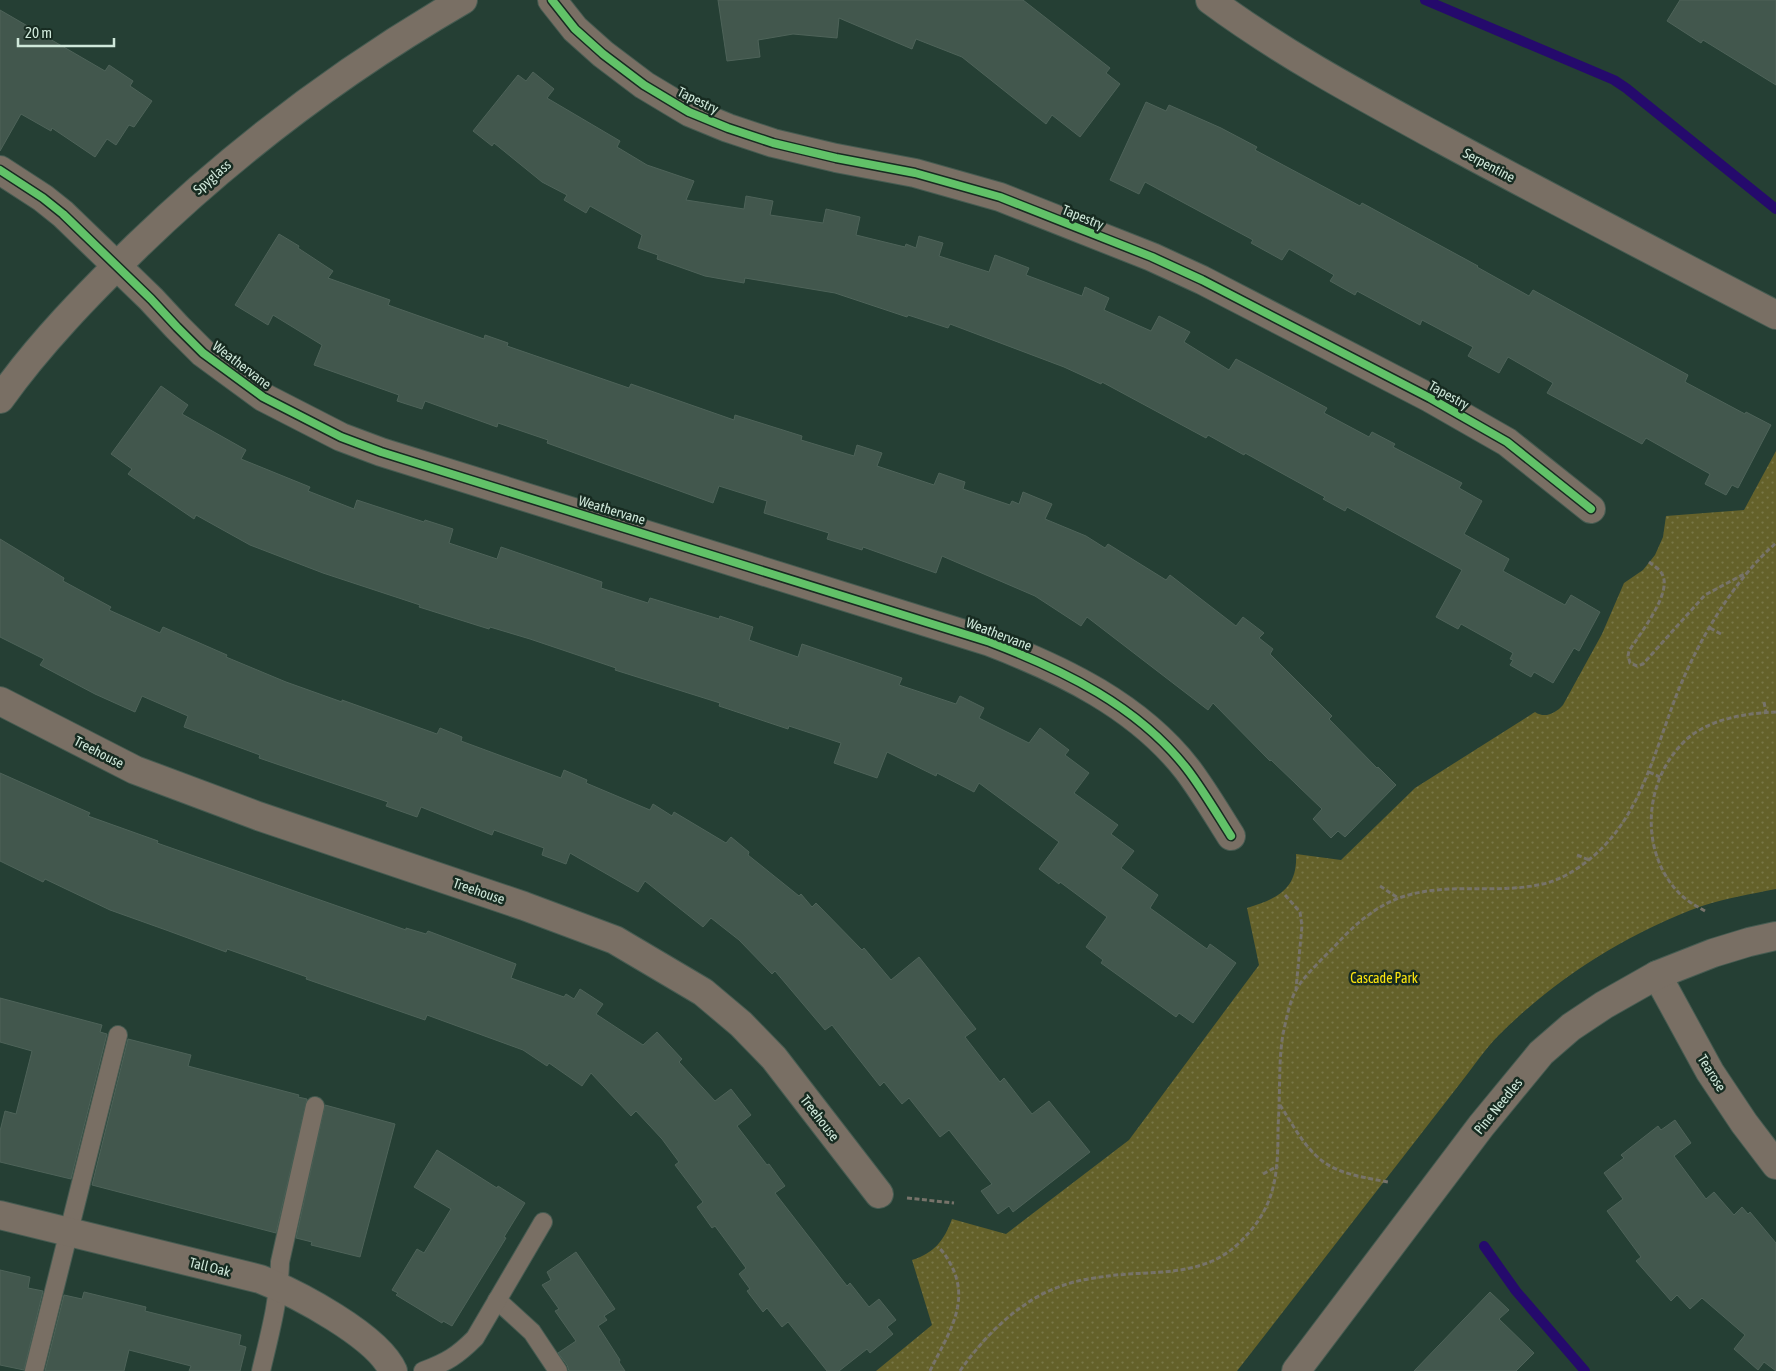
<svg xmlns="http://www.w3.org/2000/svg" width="1776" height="1371" viewBox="0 0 1776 1371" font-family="'Asap Condensed',sans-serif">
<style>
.green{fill:url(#green-dots)}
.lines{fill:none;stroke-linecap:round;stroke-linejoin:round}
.stream{stroke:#250a6c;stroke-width:10}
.building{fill:#42574d;stroke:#4e6359}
.lane-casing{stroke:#465b51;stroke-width:20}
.street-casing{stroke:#465b51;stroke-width:30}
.path{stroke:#77736a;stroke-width:3;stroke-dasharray:5 2.5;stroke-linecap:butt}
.lane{stroke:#796f64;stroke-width:18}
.street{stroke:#796f64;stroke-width:28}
.cycleway-casing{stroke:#172b21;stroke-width:11}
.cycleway{stroke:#61c268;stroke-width:8}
.labels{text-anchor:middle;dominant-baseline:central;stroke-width:5;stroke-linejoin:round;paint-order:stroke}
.street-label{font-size:14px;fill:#cfe8da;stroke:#172b21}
.park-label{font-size:14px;fill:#fce50f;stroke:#172b21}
</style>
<defs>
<pattern id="green-dots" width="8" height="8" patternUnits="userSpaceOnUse" patternTransform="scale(1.25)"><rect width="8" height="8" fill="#64612a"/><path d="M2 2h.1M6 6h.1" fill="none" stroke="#797848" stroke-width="1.8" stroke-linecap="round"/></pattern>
</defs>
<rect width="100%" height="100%" fill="#253f34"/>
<path class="green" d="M1776,451v438c-25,5 -50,9 -74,17 -77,28 -147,73 -204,130 -13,13 -24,30 -36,45l-225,290h-361l56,-46 -20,-65c22,-7 32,-19 40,-41l54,15 123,-94 130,-175 -12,-57c30,-9 51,-19 49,-54l45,6 74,-72 120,-76c10,7 21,1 28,-7l39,-71 22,-51 19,-13 12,-15 8,-18 3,-21 78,-6z"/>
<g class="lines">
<g class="stream">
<polyline points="1425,0 1614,80 1626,88 1776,209"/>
<polyline points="1484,1246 1516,1291 1585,1371"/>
</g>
</g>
<g class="building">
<polygon points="718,0 1023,0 1110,68 1106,73 1120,84 1080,137 1052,115 1046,124 962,57 916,39 912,49 839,18 837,38 793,34 758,40 760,57 727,61"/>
<polygon points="1680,0 1776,0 1776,85 1703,40 1701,43 1667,21"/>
<polygon points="0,10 105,71 109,65 133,81 130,86 152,101 134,127 129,125 116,145 107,139 95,157 52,128 51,131 21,114 0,151"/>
<polygon points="533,72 554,89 547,98 620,141 617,147 647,165 694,181 686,200 744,209 746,196 773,201 770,215 823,223 826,209 860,217 856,235 905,247 906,244 916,248 919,236 943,243 939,256 989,272 995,255 1029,268 1026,275 1082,296 1085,287 1109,298 1104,310 1151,331 1159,316 1190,332 1184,342 1229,370 1236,359 1327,408 1324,413 1369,437 1372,432 1395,444 1393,447 1462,483 1459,488 1482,501 1464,534 1509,559 1503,571 1565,605 1571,595 1600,612 1579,651 1574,648 1553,683 1534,672 1531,677 1510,665 1513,660 1510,659 1513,653 1461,624 1458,629 1436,617 1462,570 1347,507 1345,511 1323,499 1325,497 1245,453 1244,455 1208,435 1206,438 1102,382 1101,384 1064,367 950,324 948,328 908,315 907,317 835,293 745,278 744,283 705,276 657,259 658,255 638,248 642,235 590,206 586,213 564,200 567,195 542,182 494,143 492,146 473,131 518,75 526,81"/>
<polygon points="1146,102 1166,111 1169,105 1221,128 1257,147 1255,150 1360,206 1362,203 1478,266 1477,267 1529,296 1533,290 1688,375 1685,382 1745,414 1746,412 1771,425 1738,488 1732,485 1726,495 1705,484 1710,474 1646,438 1642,444 1547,393 1553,383 1508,357 1499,373 1468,356 1473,347 1422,320 1420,325 1357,291 1355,295 1330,281 1334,275 1289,249 1282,260 1251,243 1253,240 1145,182 1139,194 1110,180"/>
<polygon points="279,234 299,246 298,248 333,271 328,278 390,300 388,305 484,339 485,335 508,343 507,346 629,388 631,384 734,420 735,415 802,436 801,440 854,456 857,445 882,453 877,466 934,485 939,473 965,482 963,489 1010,505 1012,501 1019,504 1023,492 1052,504 1045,519 1086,536 1105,548 1108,544 1166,580 1170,575 1236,626 1243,617 1264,633 1259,638 1273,649 1270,654 1332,716 1329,719 1377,768 1378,767 1396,785 1345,837 1338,831 1331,838 1313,819 1322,809 1271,760 1270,761 1213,703 1208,710 1087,617 1081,626 1035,596 942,556 936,573 863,547 862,550 827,539 829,533 764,513 767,501 719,486 713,503 547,443 548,440 498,423 497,427 425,401 422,409 397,401 399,395 314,365 322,345 273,315 268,325 235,305"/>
<polygon points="161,386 188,405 182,414 246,450 241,459 310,487 308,491 354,509 357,500 424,522 425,520 453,529 449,543 497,559 501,547 602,582 601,588 648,603 650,598 719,619 720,616 753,627 749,640 798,657 802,644 902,678 899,685 956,704 960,696 984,708 979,718 1029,743 1040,728 1069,750 1065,755 1089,773 1074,793 1118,825 1111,834 1134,851 1121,868 1158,895 1150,908 1207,949 1210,944 1236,963 1193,1023 1179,1013 1176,1017 1101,963 1103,960 1086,947 1107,917 1060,882 1059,884 1039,869 1059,842 979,783 974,792 937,773 936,776 887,752 877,778 834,763 841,743 789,726 788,729 719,706 720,703 615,670 616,668 530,639 490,627 489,629 419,607 420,605 323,573 250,545 196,515 194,519 128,474 132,469 111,454"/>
<polygon points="0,539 64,578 63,581 111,607 109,610 160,633 163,627 227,655 226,657 286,682 342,702 342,700 437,734 440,728 462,737 461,741 561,778 564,770 587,780 586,783 650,810 653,804 672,816 674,812 726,843 731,837 749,852 748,855 799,896 801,894 812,907 816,903 862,950 864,948 891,980 919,957 976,1029 965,1037 1000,1082 1004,1078 1032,1114 1049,1101 1090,1152 1013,1212 1009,1206 998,1214 981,1191 992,1184 949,1130 940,1137 909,1098 902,1104 884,1082 880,1086 832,1025 825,1030 775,971 772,974 739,940 711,918 703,927 645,881 638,892 570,853 566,864 542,855 544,848 494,830 492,835 421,807 417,817 386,806 388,802 259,758 260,755 184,727 188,716 142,696 135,712 95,694 40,665 44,659 0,637"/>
<polygon points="0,773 90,813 88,816 158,841 157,843 406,930 406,928 426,934 428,931 516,964 511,978 564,997 566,994 574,999 580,989 603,1004 596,1014 643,1045 657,1032 682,1059 679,1062 715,1101 731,1089 751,1115 737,1126 767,1165 769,1164 785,1186 775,1193 847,1286 850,1283 869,1307 879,1299 896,1320 887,1327 893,1334 870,1353 867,1349 839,1371 827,1371 788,1322 782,1327 767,1308 763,1312 747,1291 750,1289 739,1274 746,1268 715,1226 712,1228 697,1207 703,1202 675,1165 679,1162 662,1139 636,1111 631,1116 591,1073 582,1086 549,1063 547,1066 523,1050 427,1015 425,1020 306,979 307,977 227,949 226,952 166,930 110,910 45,879 43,882 0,861"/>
<polygon points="0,998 102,1025 100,1032 107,1034 71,1179 0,1162 0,1131 5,1111 16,1114 32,1051 0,1042"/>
<polygon points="128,1039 191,1055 188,1066 299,1095 298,1097 307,1099 276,1233 92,1185"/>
<polygon points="325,1105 395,1124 360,1257 311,1245 312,1242 296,1238"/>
<polygon points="1675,1120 1691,1143 1674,1156 1706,1199 1714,1192 1734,1215 1742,1207 1748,1214 1750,1212 1776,1243 1776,1371 1764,1362 1758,1370 1734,1349 1745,1335 1702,1298 1690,1309 1677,1295 1671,1301 1636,1261 1641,1257 1607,1211 1623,1199 1604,1173 1624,1158 1621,1155 1658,1126 1661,1130"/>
<polygon points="437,1150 497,1188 498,1186 525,1203 504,1237 506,1238 452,1326 443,1321 442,1323 396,1295 398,1293 392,1290 417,1249 424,1253 451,1209 414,1187"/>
<polygon points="576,1252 615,1309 604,1316 607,1320 598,1326 620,1360 619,1362 625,1371 569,1371 567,1365 558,1353 576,1341 555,1311 559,1309 542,1285 551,1280 547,1272"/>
<polygon points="0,1270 30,1277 28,1288 43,1291 24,1370 0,1365"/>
<polygon points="84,1292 146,1307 145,1311 241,1335 239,1345 246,1347 240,1371 189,1371 191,1366 129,1350 124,1371 45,1371 64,1295 82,1299"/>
<polygon points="1490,1292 1509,1310 1499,1319 1534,1353 1516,1371 1414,1371"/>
</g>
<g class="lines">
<defs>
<g id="lane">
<polyline points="497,1300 532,1332 558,1371"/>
<polyline points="34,1371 118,1035"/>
<path d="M261,1371c9,-38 18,-70 19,-109l35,-156"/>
<path d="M423,1371c24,-9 34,-15 52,-33l68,-116"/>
</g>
<g id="street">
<polyline points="552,0 575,29 603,54 644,85 689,112 728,128 773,143 836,158 915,173 1000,197 1152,257 1202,280 1430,398 1507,442 1591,509"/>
<path d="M1210,0c73,54 152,96 231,139 111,60 223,118 335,176"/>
<path d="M0,170l43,28 20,16 88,85 26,28 26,26 60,44 78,40 40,15 609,190c73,28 148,64 197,127 16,21 30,45 44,67"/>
<path d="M0,399c40,-56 88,-105 137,-153 98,-95 207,-177 326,-246"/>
<polyline points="0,701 135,770 258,816 524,906 615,940 703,992 741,1024 774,1058 879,1194"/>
<polyline points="1657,975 1710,1072 1744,1123 1776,1165"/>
<path d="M0,1215l260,64c36,14 118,57 133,92"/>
<polyline points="1296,1371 1481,1126 1541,1053 1571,1027 1604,1005 1657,975 1713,953 1749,942 1776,936"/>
</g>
</defs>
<use href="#lane" class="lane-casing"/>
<use href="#street" class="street-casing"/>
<g class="path">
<path d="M1649,562c5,4 12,8 14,14 8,19 -24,59 -34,75l-1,5 2,7 7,3 6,-2 62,-69 41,-22"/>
<polyline points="1710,628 1721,634"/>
<polyline points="1764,702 1766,712"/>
<polyline points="1649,772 1660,777"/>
<polyline points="1577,855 1589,860"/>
<polyline points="1380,886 1398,898"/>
<polyline points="1285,895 1300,912 1302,926 1296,989"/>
<path d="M1705,911c-9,-5 -18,-10 -25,-17 -40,-40 -37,-109 1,-149 22,-25 63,-32 95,-33"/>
<path d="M1280,1105c13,20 25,44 45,58 18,12 42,15 63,19"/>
<polyline points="1263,1174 1278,1166"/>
<polyline points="907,1198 954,1203"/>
<path d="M930,1371c15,-32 40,-65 23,-102 -4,-8 -8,-16 -15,-22"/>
<path d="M960,1371c25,-36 61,-72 104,-86 14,-5 30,-7 44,-9 45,-6 94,2 130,-32 36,-34 40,-65 40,-112 0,-9 1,-18 1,-26 1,-25 0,-48 4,-72 3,-13 6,-31 13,-44 6,-12 28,-33 38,-43 19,-21 41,-41 68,-50 44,-15 91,-3 136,-12 19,-3 37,-14 52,-26 47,-38 62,-98 82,-152 20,-56 59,-125 104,-164"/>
</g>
<use href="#lane" class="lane"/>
<use href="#street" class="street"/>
<defs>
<g id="cycleway">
<polyline points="552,0 575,29 603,54 644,85 689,112 728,128 773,143 836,158 915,173 1000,197 1152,257 1202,280 1430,398 1507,442 1591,509"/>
<path d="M0,170l43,28 20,16 88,85 26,28 26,26 60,44 78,40 40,15 609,190c73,28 148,64 197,127 16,21 30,45 44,67"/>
</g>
</defs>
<use href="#cycleway" class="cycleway-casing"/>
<use href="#cycleway" class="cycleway"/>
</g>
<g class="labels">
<g class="street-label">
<text transform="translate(698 100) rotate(26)">Tapestry</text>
<text transform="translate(1489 165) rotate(28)">Serpentine</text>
<text transform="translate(212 177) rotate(-41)">Spyglass</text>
<text transform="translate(1083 217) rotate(22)">Tapestry</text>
<text transform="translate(242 365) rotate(37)">Weathervane</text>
<text transform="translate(1449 395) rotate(29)">Tapestry</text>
<text transform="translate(612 510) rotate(17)">Weathervane</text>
<text transform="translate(999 634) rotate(21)">Weathervane</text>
<text transform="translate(99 752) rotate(27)">Treehouse</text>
<text transform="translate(479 891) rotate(19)">Treehouse</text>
<text transform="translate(1712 1073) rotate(58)">Tearose</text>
<text transform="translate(1498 1106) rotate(-51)">Pine Needles</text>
<text transform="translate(820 1118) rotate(52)">Treehouse</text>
<text transform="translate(210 1267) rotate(14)">Tall Oak</text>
</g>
<g class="park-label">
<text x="1384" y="978">Cascade Park</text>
</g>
</g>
<path d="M18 38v8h96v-8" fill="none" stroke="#cfe8da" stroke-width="2.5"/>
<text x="25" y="38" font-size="15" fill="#cfe8da" stroke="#172b21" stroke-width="4" paint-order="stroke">20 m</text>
</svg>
